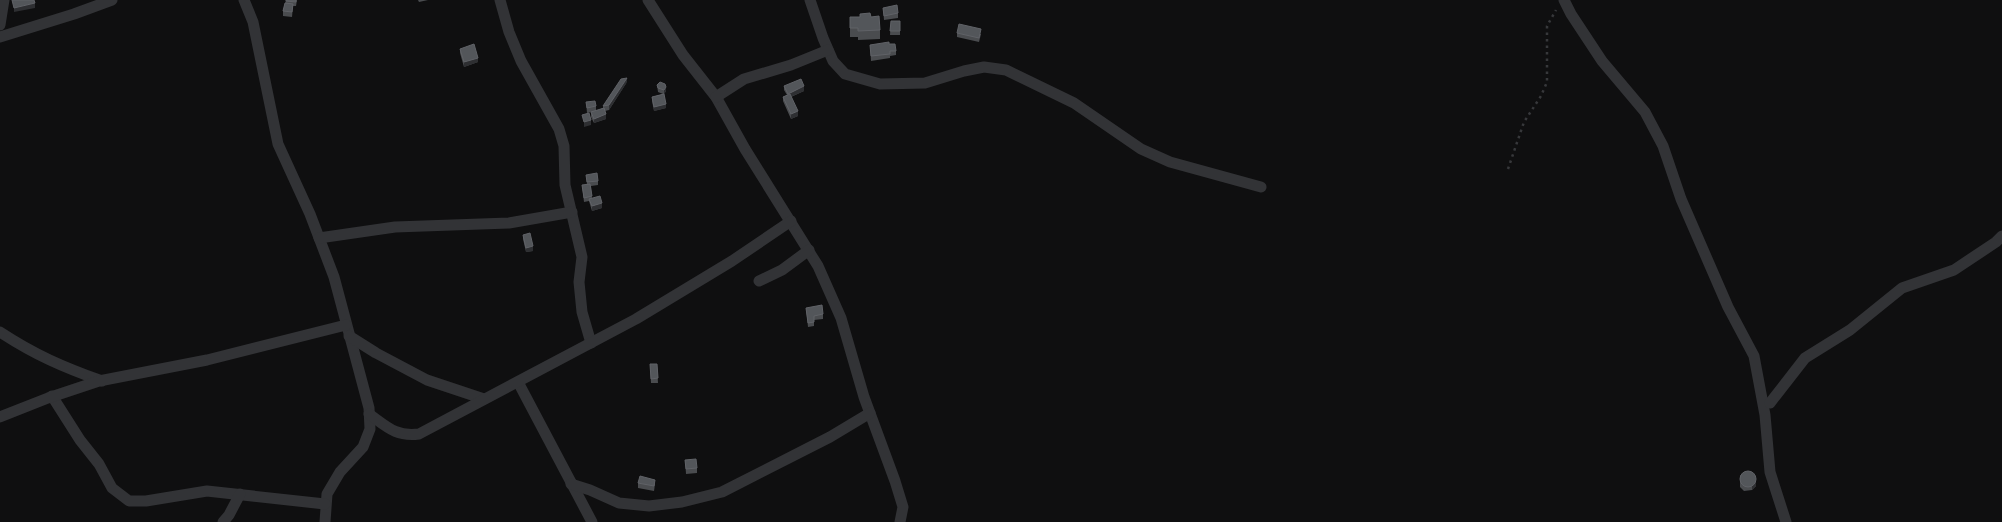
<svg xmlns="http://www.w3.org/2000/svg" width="2002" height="522" viewBox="0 0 2002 522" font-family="'Exo 2',sans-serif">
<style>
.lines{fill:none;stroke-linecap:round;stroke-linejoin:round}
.path{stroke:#37383b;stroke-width:2.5;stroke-dasharray:2.5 4;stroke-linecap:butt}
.street{stroke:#323336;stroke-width:11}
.wall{fill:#4a4c4f}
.shaded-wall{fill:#2e2f32}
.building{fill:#53565a;stroke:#606267}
</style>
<rect width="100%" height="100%" fill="#0f0f10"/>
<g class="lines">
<polyline class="path" points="1508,169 1524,122 1541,96 1547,82 1547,26 1556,10"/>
<g class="street">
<polyline points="244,0 253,22 278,144 310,214 334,277 369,408 370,429 363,447 340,472 327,494 325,522"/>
<polyline points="500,0 509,32 521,61 559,129 564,146 565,185 582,257 579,282 582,312 591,343"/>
<polyline points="648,0 683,55 716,97 745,149 818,266 841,318 864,397 895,481 903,507 900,522"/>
<polyline points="810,0 823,38 833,61 845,74 880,84 925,83 964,71 984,67 1006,70 1074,103 1141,149 1170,162 1261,187"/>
<polyline points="1564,0 1571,14 1602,61 1645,112 1663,146 1681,199 1728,307 1754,356 1765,415 1770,472 1786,522"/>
<polyline points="0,25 4,0"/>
<polyline points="0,37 74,14 112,0"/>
<polyline points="716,97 744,79 791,65 828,50"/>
<polyline points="319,238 395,227 509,223 572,212"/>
<polyline points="759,281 782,270 809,250"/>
<path d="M0,332c35,23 63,35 102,49"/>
<polyline points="349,336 376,353 427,380 484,399"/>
<polyline points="518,382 592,522"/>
<polyline points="52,396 80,440 99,464 112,488 129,501 146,501 207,491 325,504"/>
<polyline points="1770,403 1805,358 1850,330 1902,288 1954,270 1996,242 2002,236"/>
<path d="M369,414c18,13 27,23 50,20l217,-115 96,-58 59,-40"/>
<polyline points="0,417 48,398 99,381 207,360 346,325"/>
<polyline points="571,484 590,490 619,503 649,506 682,502 722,492 830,437 870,413"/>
<polyline points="223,522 229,515 240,494"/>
</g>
</g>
<g class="wall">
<polygon points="286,0 297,0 296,6 293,6 292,17 283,16 283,11"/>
<polygon points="418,0 428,0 419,2"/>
<polygon points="883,8 898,13 898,18 884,20"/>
<polygon points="850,17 871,17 880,30 880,39 858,40 858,37 850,37"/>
<polygon points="891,21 900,21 900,35 890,35"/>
<polygon points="957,33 981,34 979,42 957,37"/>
<polygon points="889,44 896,51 896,55 890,56 890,58 871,61 870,45"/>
<polygon points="460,49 478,62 464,67 460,53"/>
<polygon points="627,82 609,110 605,111 606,119 594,123 591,117 591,112 592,112 587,113 586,102 596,106 596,111 603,108 603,106"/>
<polygon points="657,85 666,91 664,94 666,108 654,111 652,101 652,97 663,94 658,92"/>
<polygon points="784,86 804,91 791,97 798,116 791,119 783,101 783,97 787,95 784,90"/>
<polygon points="586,175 598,181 598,185 591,186 592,198 602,208 592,211 589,201 584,202 582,185 587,185"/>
<polygon points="523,235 533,251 526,252 523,239"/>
<polygon points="806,308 823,314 823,319 814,320 814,326 808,327"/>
<polygon points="650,364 657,364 658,383 651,383"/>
<polygon points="685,460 697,468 697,473 686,474"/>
<polygon points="1740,475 1756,486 1752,490 1744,491 1740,487"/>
<polygon points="638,483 655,484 654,491 638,488"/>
</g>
<g class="shaded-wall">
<polygon points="35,3 35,8 14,12 14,8"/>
<polygon points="478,58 478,62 464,67 464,62"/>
<polygon points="627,78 627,82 609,110 609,105"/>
<polygon points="804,86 804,91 788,98 788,94"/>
<polygon points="666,87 666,91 664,95 664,90"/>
<polygon points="666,104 666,108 654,111 654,107"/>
<polygon points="798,111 798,116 791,119 791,114"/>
<polygon points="606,114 606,119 594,123 594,119"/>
<polygon points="591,120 591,125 584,127 584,122"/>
<polygon points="602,203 602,208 592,211 592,206"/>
<polygon points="533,246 533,251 526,252 526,248"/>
<polygon points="1756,481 1756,486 1752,490 1752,486"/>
</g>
<g class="building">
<polygon points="12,0 34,0 35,3 14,8"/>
<polygon points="286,0 296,0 296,2 286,1"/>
<polygon points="285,3 293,4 292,12 283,11"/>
<polygon points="897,5 898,13 884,16 883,8"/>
<polygon points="870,13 871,17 879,16 880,30 858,31 858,28 850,28 850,17 860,17 860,14"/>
<polygon points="891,21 900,21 900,31 890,31"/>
<polygon points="959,24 981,29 979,38 957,33"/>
<polygon points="889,42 889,44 895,44 896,51 890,51 890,54 871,56 870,45"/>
<polygon points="474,44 478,58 464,62 460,49"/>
<polygon points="627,78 609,105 603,106 621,79"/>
<polygon points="801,79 804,86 788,94 784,86"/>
<polygon points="660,82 665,84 666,87 664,90 658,88 657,85"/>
<polygon points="664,94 666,104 654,107 652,97"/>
<polygon points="790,94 798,111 791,114 783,97"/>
<polygon points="595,101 596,106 587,108 586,102"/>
<polygon points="604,108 606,114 594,119 591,112"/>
<polygon points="589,113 591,120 584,122 582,115"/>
<polygon points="597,173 598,181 587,182 586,175"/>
<polygon points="590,184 592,196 584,198 582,185"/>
<polygon points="600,196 602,203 592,206 589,199"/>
<polygon points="530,233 533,246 526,248 523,235"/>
<polygon points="822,305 823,314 814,316 814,322 808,323 806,308"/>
<polygon points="650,364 657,364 658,378 651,379"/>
<polygon points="696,459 697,468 686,469 685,460"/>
<circle cx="1748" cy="479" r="8"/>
<polygon points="640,476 655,480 654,486 638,483"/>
</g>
</svg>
